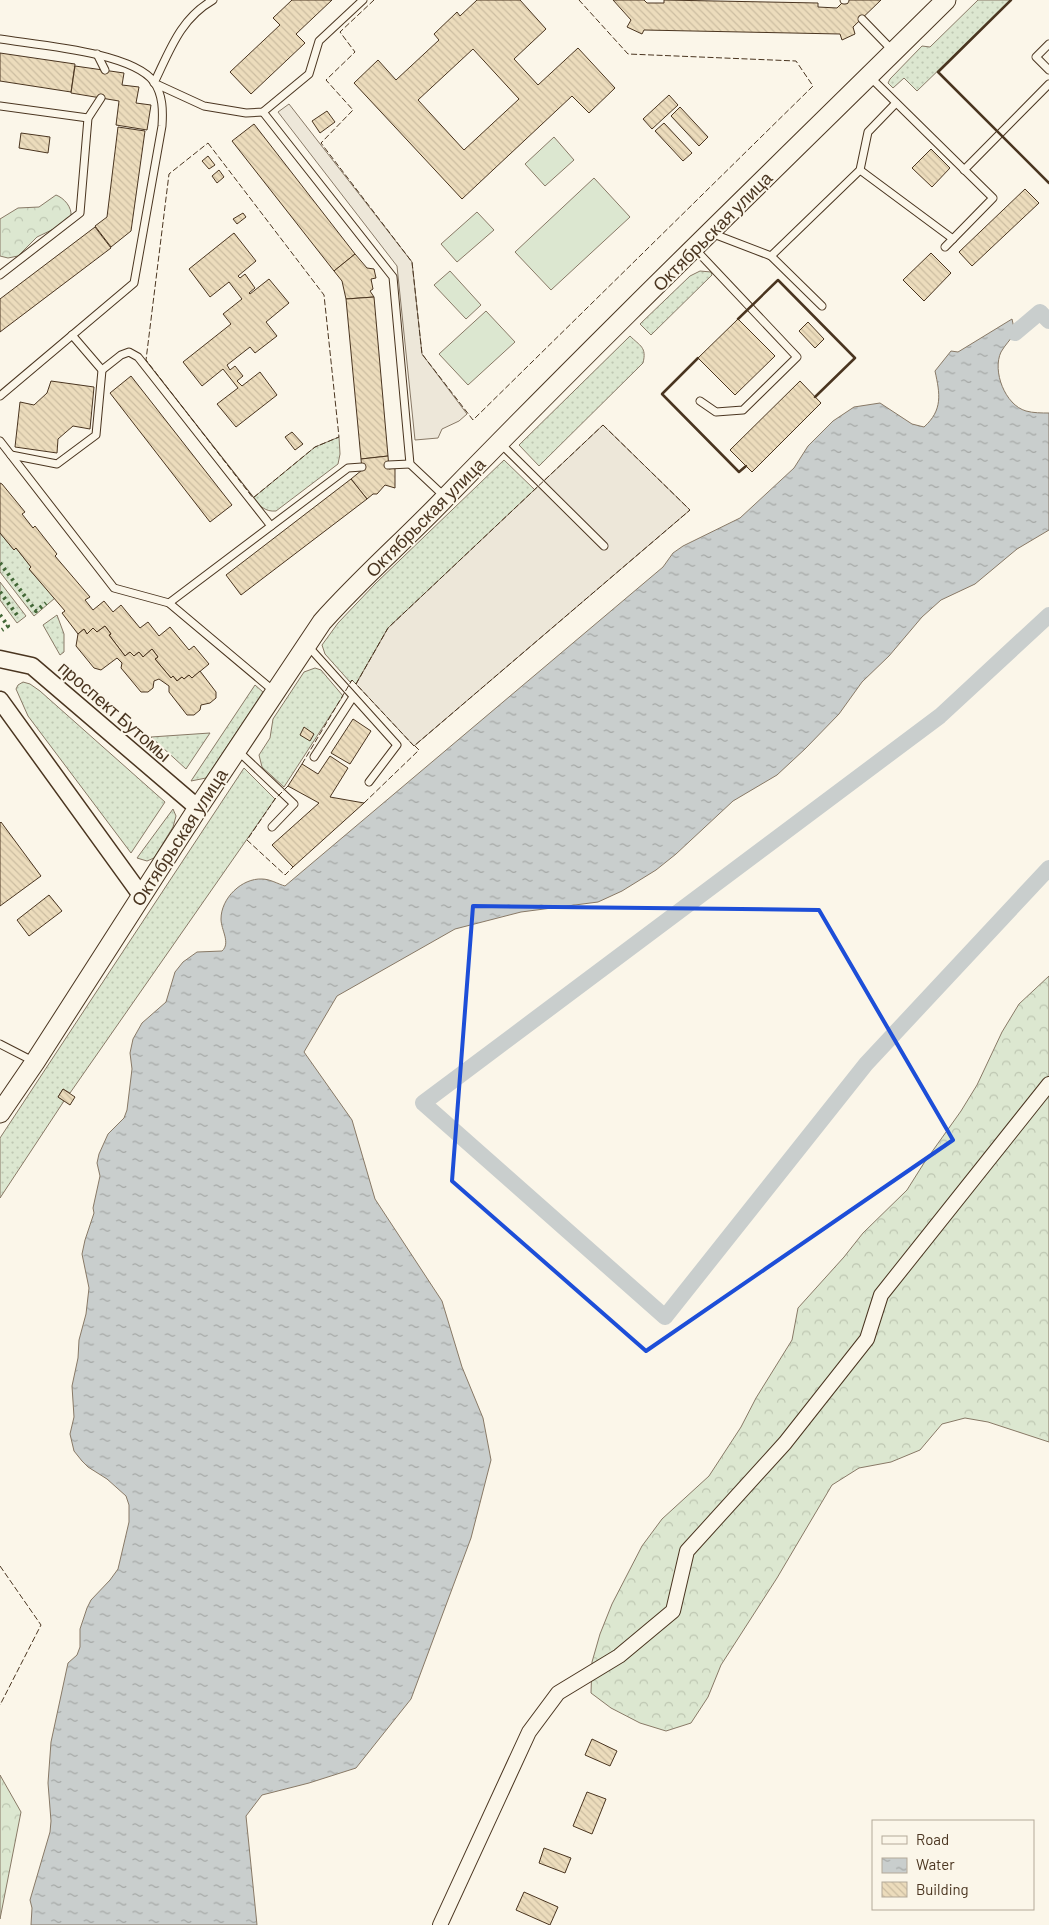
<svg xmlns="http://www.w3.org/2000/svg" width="1049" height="1925" viewBox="0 0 1049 1925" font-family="Barlow,sans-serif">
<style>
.grass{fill:url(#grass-dots);stroke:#887966}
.forest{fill:url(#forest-crowns);stroke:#887966}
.pitch{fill:#dce7d0;stroke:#887966}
.parking{fill:#ede7d9;stroke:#887966}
.water{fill:url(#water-ripples);stroke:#887966}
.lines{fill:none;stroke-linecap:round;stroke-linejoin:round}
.canal{stroke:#c9cecd;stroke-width:16}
.building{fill:url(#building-back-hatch);stroke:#4a3520;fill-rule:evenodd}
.service-casing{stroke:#4a3520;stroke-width:9}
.minor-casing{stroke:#4a3520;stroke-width:16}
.tertiary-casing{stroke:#4a3520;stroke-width:19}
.secondary-casing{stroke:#4a3520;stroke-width:21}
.service{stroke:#fbf6e9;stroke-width:7}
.minor{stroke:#fbf6e9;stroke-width:14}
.tertiary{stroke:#fbf6e9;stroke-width:16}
.secondary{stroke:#fbf6e9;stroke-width:19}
.hedge{stroke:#436837;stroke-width:4;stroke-dasharray:2.5 4;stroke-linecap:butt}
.fence{stroke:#4a3520;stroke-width:1;stroke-dasharray:6 2.5;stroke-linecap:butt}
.wall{stroke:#4a3520;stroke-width:2.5}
.marked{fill:none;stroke:#1d4ed8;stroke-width:4;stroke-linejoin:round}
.labels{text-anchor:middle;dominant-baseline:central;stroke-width:4;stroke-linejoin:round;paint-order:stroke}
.street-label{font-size:18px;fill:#4a3520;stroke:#fbf6e9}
</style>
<defs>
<pattern id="grass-dots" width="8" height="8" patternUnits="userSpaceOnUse" patternTransform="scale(1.25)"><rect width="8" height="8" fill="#dce7d0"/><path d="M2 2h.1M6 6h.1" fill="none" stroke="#bec7b2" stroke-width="1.8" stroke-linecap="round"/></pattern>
<pattern id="forest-crowns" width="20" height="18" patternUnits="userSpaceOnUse" patternTransform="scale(1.25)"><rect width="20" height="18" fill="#dce7d0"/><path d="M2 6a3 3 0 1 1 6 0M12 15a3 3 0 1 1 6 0" fill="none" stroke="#bec7b2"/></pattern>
<pattern id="water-ripples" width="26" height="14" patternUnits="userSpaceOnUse" patternTransform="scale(1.25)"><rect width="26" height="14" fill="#c9cecd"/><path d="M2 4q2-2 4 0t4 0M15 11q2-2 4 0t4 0" fill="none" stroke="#a5a8a6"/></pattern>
<pattern id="building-back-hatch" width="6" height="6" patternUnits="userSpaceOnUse" patternTransform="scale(1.25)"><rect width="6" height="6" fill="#ecdcbc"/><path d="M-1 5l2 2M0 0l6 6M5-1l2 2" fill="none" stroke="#ccbda1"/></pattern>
</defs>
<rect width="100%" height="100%" fill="#fbf6e9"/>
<g class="grass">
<polygon points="978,0 1011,0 917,91 904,78 893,88 888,83 890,79 922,46 930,47"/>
<polygon points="700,271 711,272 712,275 651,335 640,324 690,276"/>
<path d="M630,336c10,10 17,11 13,27l-104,103 -20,-21z"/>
<path d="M339,437l1,17 -2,10 -62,47c-11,1 -16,-5 -23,-13l62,-51z"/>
<polygon points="504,460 535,490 388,628 356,684 352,680 350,682 325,654 322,645 338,623 375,584"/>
<polygon points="0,533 14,550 16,548 31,567 29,569 55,598 34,616 0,572"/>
<polygon points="0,582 26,616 17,623 0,600"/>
<polygon points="57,615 64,634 64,652 60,655 43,625"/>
<polygon points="315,668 321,670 343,696 284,787 262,767 259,755 270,738 273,719 304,672"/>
<polygon points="23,682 30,684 40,691 165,802 131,853 28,716 16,689 18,685"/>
<polygon points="255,685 263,692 206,778 191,781"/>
<polygon points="210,733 186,769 151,737"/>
<polygon points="244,768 275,799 70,1093 63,1089 58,1097 64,1101 0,1198 0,1138"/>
<polygon points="173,809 176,816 173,827 154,858 147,861 137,858"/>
</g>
<g class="forest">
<path d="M56,195c8,3 16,12 15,21l-11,10 -23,11 -19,19 -10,2 -8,-2v-37l18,-11 21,-1z"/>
<polygon points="1049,976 1049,1442 988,1422 965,1418 942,1424 920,1450 891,1462 859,1468 832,1485 777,1578 721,1665 708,1697 691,1723 666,1731 640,1723 611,1708 591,1693 592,1662 600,1634 612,1604 642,1546 662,1519 709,1476 741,1427 756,1398 792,1340 798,1308 844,1257 863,1233 907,1190 924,1163 961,1111 977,1085 1002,1032 1019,1004"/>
<polygon points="0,1775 21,1812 0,1919"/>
</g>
<g class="pitch">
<polygon points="554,137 574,160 545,186 525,164"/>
<polygon points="594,178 630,217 551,290 515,252"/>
<polygon points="477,212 494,230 457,262 441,244"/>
<polygon points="450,271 481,305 466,319 434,285"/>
<polygon points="486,311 515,342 468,385 439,354"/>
</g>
<g class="parking">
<polygon points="289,104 412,262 422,354 467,414 459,421 442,429 438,438 415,440 397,266 278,112"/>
<polygon points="603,425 690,510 414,746 356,684 388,628"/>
</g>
<path class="water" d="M1012,319l3,14c-4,6 -10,12 -14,19 -9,19 4,53 25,59 7,2 16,2 23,2v117l-32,19 -42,35 -34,16 -19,17 -33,39 -27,26 -23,32 -34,35 -28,26 -44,26 -57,53 -20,16 -34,21 -24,11 -77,10 -66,17 -118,67 -33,56 48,68 23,79 67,102 20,66 21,51 8,42 -20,78 -60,161 -55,69 -47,15 -47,12 -16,21 11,109h-226l1,-17 -2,-8 20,-68 1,-11 -3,-38 3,-41 17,-79 9,-8 3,-8v-18l7,-21 4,-8 19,-20 8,-11 11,-47v-17l-3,-9 -19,-17 -19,-12 -6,-6 -8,-10 -4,-17 4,-17 -2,-31 6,-28 1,-18 7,-26 3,-26 -7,-34 3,-14 9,-27 -1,-5 7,-32 -3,-13 2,-9 9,-20 16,-16 3,-8 5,-41 -2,-16 3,-14 9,-16 24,-21 9,-30 8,-10 14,-10 25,-1c9,-8 -1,-21 -1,-32 0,-21 21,-41 41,-40 8,0 16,5 23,7l378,-319 10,-14 10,-7 57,-28 54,-50 14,-22 25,-25 21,-14 26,-4 32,21 12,3c19,-17 16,-33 11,-56l16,-20 7,1z"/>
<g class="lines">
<g class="canal">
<polyline points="1015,333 1040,312 1049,321"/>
<polyline points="1049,615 940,716 423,1103 665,1317 866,1064 1049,868"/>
</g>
</g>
<g class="building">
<polygon points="292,0 332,0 296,34 305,43 251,94 230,72 280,25 273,18"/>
<path d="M477,0h43l26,29 -32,30 24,26 40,-37 37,40 -26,25 -17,-17 -110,103 -108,-116 24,-23 18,20 43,-40 -5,-6 23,-22 3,4zM473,49l46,50 -55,51 -46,-50z"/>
<polygon points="613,0 644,0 647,3 664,3 664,0 818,3 818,7 837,8 845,0 881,0 853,27 855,34 842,40 840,34 644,30 642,34 627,27 631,20"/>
<polygon points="0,53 75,64 71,92 0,81"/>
<polygon points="75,66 124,73 122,85 139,87 136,103 151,105 147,130 116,125 119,101 71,93"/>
<polygon points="669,95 678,105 652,129 643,119"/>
<polygon points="680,107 708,137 699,146 671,116"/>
<polygon points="327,111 335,122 320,133 312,121"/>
<polygon points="664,123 692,153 683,161 655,131"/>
<polygon points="254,124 355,254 334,271 232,141"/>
<polygon points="118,127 145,131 131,231 111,247 95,226 107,217"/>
<polygon points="21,133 50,137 48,153 19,148"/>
<polygon points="931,149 950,168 932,187 912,168"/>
<polygon points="208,156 215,165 209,169 202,161"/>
<polygon points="219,170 224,177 217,183 212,176"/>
<polygon points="1025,189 1039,203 972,266 959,252"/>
<polygon points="243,213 246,217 237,224 233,219"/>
<polygon points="95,227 111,248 0,332 0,299"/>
<polygon points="234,233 256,261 238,276 240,278 245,274 255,288 249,293 250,294 269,279 289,303 266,322 277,336 255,353 250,347 227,365 230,370 235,366 243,376 237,381 242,386 260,372 277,395 236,427 217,404 238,388 223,369 202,386 183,362 231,324 223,314 242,299 229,282 210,297 189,269"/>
<polygon points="931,253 951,273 924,301 903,280"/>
<polygon points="355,254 367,268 374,269 376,278 371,279 373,289 370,291 374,297 346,299 342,281 334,271"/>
<polygon points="374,297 388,456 361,459 346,299"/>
<polygon points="738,319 775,356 735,395 698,358"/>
<polygon points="808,322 824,339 815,348 799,331"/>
<polygon points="131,376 232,505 210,522 110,393"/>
<polygon points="51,381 94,387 90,429 73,426 58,439 57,453 15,447 20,402 34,405 47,393"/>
<polygon points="800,381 821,403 752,472 730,450"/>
<polygon points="292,432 303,444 295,450 285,437"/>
<polygon points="388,456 389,469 395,468 395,488 385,485 377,494 373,494 367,499 351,479 362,470 361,459"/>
<polygon points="351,479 367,499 241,595 226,575"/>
<polygon points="0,483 2,484 25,512 22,514 33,528 35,526 57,554 55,556 90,597 85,600 93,610 104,601 113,612 121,605 140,628 148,622 159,636 170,627 189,650 194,646 209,664 192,678 189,675 184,679 182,677 177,681 173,676 171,678 155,659 158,657 152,649 143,657 139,652 134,656 130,652 125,656 109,635 111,634 105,626 97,632 93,628 87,634 84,629 78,634 62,613 65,611 29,569 31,567 16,548 14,550 0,533"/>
<polygon points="105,626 111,634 109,635 125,656 130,652 134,656 139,652 143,657 152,649 158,657 155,659 171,678 173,676 177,681 182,677 184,679 189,675 192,678 200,671 216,692 216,698 210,703 201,705 200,710 194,715 187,715 169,692 169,686 159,679 154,681 153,688 148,692 141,692 121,668 122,663 117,658 101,670 94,668 76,646 78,634 84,629 87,634 93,628 97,632"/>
<polygon points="353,719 371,731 350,764 331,753"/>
<polygon points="304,727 314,734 310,741 300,735"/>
<polygon points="330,756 348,768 330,797 364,803 293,867 272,845 319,803 288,786 302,764 318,774"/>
<polygon points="1,822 41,876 0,906 0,823"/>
<polygon points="49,895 62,911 29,936 17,920"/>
<polygon points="63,1089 75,1097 70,1105 58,1097"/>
<polygon points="592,1739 617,1751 610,1766 585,1755"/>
<polygon points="587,1792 606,1799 592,1834 573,1826"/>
<polygon points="544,1848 571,1858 565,1873 539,1863"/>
<polygon points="524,1892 558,1907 550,1925 516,1910"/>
</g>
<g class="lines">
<defs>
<g id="service">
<path d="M213,0c-33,19 -43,50 -59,83l50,23 42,7 17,-1 46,-38 10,-33 44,-41"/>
<polyline points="844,0 845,0"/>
<polyline points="862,19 893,51"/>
<path d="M0,39c37,6 132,13 154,43 9,13 9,29 8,44l-28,157 -134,113"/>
<polyline points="1049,44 1036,57 1049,70"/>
<polyline points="97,54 105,70"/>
<polyline points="869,76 993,198 945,247"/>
<polyline points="0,106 88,118"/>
<polyline points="263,112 393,277 410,464 444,496"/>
<polyline points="860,170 953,239"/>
<polyline points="964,170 1049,84"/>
<polyline points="711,233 771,256 860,170 868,132 896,103"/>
<polyline points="695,249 797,357 743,410 716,412 700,401"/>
<polyline points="771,256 822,306"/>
<polyline points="0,275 80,213 88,118 101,98"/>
<polyline points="102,370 121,355 129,352 138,357 271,526"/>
<polyline points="0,441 114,588 169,603 275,692"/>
<polyline points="501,444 604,546"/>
<polyline points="11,455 57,464 96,435 102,370 72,335"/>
<polyline points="388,465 410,464"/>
<polyline points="169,603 348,468 362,467"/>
<polyline points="308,646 397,745 369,782"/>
<polyline points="237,750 294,804 272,827"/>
<polyline points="314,757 353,697"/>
<polyline points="0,1044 33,1061"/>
</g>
<polyline id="minor" points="440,1925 529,1732 558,1693 619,1656 673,1611 687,1551 785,1443 867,1339 881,1295 1049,1084"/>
<g id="tertiary">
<polyline points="0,659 32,666 198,808"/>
<polyline points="0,700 141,895"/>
</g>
<path id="secondary" d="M0,1113l35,-51 163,-254 124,-186c39,-44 84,-83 125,-126 163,-168 332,-331 499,-496"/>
</defs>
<use href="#service" class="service-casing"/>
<use href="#minor" class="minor-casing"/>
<use href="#tertiary" class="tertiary-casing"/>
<use href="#secondary" class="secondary-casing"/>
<use href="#service" class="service"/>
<use href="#minor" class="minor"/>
<use href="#tertiary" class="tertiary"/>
<use href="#secondary" class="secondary"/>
<g class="hedge">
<polyline points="0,563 36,611 46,603"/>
<polyline points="0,592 17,615"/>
<polyline points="0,615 8,626 2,630"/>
</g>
<g class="fence">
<polyline points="374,0 340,32 355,52 326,80 353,110 321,143 412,262 422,354 473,420 813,86 796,61 628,54 579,0"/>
<polygon points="208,143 324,295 339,437 315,447 253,498 146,360 169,174"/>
<polygon points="603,425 690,510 414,746 356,684 388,628"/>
<polyline points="302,764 352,680 356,684"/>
<polyline points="288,786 275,799 247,840 285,875 293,867"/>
<polyline points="364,803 419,750 413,744"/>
<polyline points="0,1566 41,1625 0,1705"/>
</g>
<g class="wall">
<polyline points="1011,0 938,72 1049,183"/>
<polyline points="738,319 778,280 855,358 815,397"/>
<polyline points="698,358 662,394 739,472 746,466"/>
</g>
</g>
<path class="marked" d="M473,906l346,4 134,230 -307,211 -194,-170z"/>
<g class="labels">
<g class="street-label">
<text transform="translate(712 231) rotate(-45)">Октябрьская улица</text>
<text transform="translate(425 517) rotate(-45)">Октябрьская улица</text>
<text transform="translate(115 711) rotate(41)">проспект Бутомы</text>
<text transform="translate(179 837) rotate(-57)">Октябрьская улица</text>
</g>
</g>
<rect x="872" y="1820" width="162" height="90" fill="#fbf6e9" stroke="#b4a999"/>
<rect x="882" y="1836" width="25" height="8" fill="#fbf6e9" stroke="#b4a999"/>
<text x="916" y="1845" font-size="15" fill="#4a3520">Road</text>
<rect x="882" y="1858" width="25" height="15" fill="url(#water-ripples)" stroke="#b4a999"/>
<text x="916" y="1870" font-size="15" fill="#4a3520">Water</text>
<rect x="882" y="1882" width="25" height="15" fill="url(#building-back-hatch)" stroke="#b4a999"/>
<text x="916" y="1895" font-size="15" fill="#4a3520">Building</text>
</svg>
